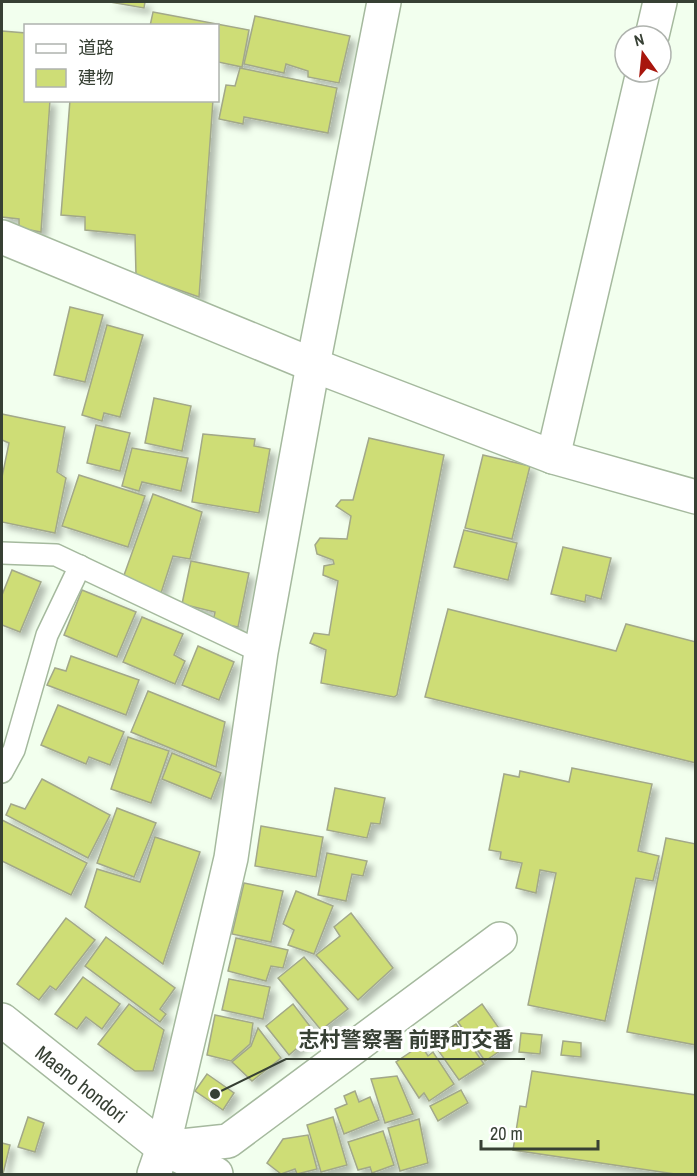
<svg xmlns="http://www.w3.org/2000/svg" width="697" height="1176" viewBox="0 0 697 1176" font-family="'Archivo Narrow','Noto Sans JP',sans-serif">
<style>
.building{fill:#cedd76;stroke:#a2a889;stroke-width:1.5;filter:url(#shadow)}
.lines{fill:none;stroke-linecap:round;stroke-linejoin:round}
.service-casing{stroke:#a5b99e;stroke-width:24}
.minor-casing{stroke:#a5b99e;stroke-width:36}
.tertiary-casing{stroke:#a5b99e;stroke-width:36}
.service{stroke:#fff;stroke-width:21}
.minor{stroke:#fff;stroke-width:33}
.tertiary{stroke:#fff;stroke-width:33}
.labels{text-anchor:middle;dominant-baseline:central;stroke-width:6;stroke-linejoin:round;paint-order:stroke}
.street-label{font-size:20px;fill:#374034;stroke:#fff}
.leader{fill:none;stroke:#374034;stroke-width:2}
.callout-dot{fill:#374034;stroke:#fff;stroke-width:2}
.callout-label{font-size:21px;text-anchor:middle;font-weight:bold;fill:#374034;stroke:#fff;stroke-width:6;stroke-linejoin:round;paint-order:stroke}
</style>
<defs>
<filter id="shadow"><feDropShadow dx="5.5" dy="5.5" stdDeviation="3" flood-color="#0004"/></filter>
</defs>
<rect width="100%" height="100%" fill="#f2ffee"/>
<g class="building">
<polygon points="110,2 145,2 144,8"/>
<polygon points="153,12 249,30 242,67 218,62 218,26 150,26"/>
<polygon points="255,16 350,36 339,83 308,77 308,71 286,64 284,73 244,64"/>
<polygon points="2,31 26,33 26,100 50,100 41,232 19,228 19,219 2,217"/>
<polygon points="240,68 337,88 328,133 244,117 243,124 219,119 226,85 235,86"/>
<polygon points="70,100 213,100 199,297 136,275 135,235 85,230 85,217 61,215"/>
<polygon points="70,307 103,315 85,382 54,375"/>
<polygon points="107,325 143,335 120,417 104,413 102,421 82,415"/>
<polygon points="154,398 191,406 182,451 145,443"/>
<polygon points="2,414 65,427 57,472 66,478 55,533 2,522 2,477 9,443 2,440"/>
<polygon points="96,425 130,433 120,471 87,463"/>
<polygon points="203,434 255,439 254,446 270,449 259,513 192,502"/>
<polygon points="369,438 444,455 397,695 394,697 321,683 326,650 310,643 314,633 329,635 338,581 323,575 324,566 334,564 333,560 317,554 315,545 320,538 347,539 351,516 336,506 341,500 353,500"/>
<polygon points="132,448 188,458 181,491 142,482 139,491 122,486"/>
<polygon points="483,455 530,466 512,539 465,528"/>
<polygon points="79,475 145,496 128,547 62,526"/>
<polygon points="153,494 202,512 190,559 173,556 161,593 123,578"/>
<polygon points="464,530 517,543 508,580 454,567"/>
<polygon points="563,547 611,558 601,599 586,595 585,602 551,594"/>
<polygon points="191,561 249,573 238,627 213,622 215,612 182,604"/>
<polygon points="12,570 41,582 20,632 2,625 2,595"/>
<polygon points="82,590 136,612 117,657 64,635"/>
<polygon points="448,609 616,651 626,624 696,642 696,763 425,697"/>
<polygon points="142,617 183,634 174,655 185,661 175,684 123,662"/>
<polygon points="198,646 234,662 219,700 182,685"/>
<polygon points="71,656 139,680 126,715 47,685 55,668 66,671"/>
<polygon points="148,691 225,722 216,767 131,732"/>
<polygon points="58,705 124,732 110,765 89,757 86,764 41,745"/>
<polygon points="128,737 169,751 151,803 111,789"/>
<polygon points="172,753 221,773 211,799 162,779"/>
<polygon points="572,768 652,784 638,851 659,856 653,881 636,878 605,1021 528,1005 556,873 540,870 536,893 516,888 522,863 500,859 501,852 489,850 504,774 519,777 520,771 569,782"/>
<polygon points="42,779 110,815 88,858 6,815 11,804 25,809"/>
<polygon points="335,788 385,798 380,824 371,823 367,838 327,830"/>
<polygon points="117,808 156,823 134,877 97,863"/>
<polygon points="2,820 87,863 71,895 2,861"/>
<polygon points="261,826 323,837 316,877 255,866"/>
<polygon points="155,837 200,852 163,964 85,907 97,869 140,882"/>
<polygon points="666,838 696,844 696,1045 627,1032"/>
<polygon points="327,853 367,861 363,876 352,874 346,901 318,895"/>
<polygon points="244,883 283,891 271,942 232,934"/>
<polygon points="296,891 333,906 314,954 288,945 294,930 283,924"/>
<polygon points="351,913 393,968 358,1000 316,955 340,936 334,927"/>
<polygon points="66,918 95,940 56,990 50,986 39,1000 17,984"/>
<polygon points="106,937 175,988 160,1009 166,1014 160,1022 85,966"/>
<polygon points="236,938 288,950 283,968 271,966 266,981 228,971"/>
<polygon points="304,957 348,1009 321,1030 278,978"/>
<polygon points="83,977 120,1004 102,1029 86,1017 77,1029 55,1014"/>
<polygon points="229,979 270,987 263,1019 222,1010"/>
<polygon points="129,1004 164,1030 153,1071 135,1071 98,1044"/>
<polygon points="293,1004 315,1033 289,1055 266,1026"/>
<polygon points="482,1004 510,1044 485,1061 458,1022"/>
<polygon points="215,1015 253,1023 250,1044 231,1061 207,1055"/>
<polygon points="456,1024 484,1064 459,1080 431,1040"/>
<polygon points="258,1028 281,1058 252,1081 232,1062 251,1046"/>
<polygon points="521,1033 542,1035 540,1054 519,1052"/>
<polygon points="563,1041 581,1043 581,1057 561,1055"/>
<polygon points="421,1045 428,1056 433,1052 454,1084 429,1101 424,1093 419,1098 396,1062"/>
<polygon points="532,1071 696,1095 696,1174 675,1174 513,1150 520,1106 526,1107"/>
<polygon points="207,1074 234,1093 223,1110 195,1091"/>
<polygon points="397,1076 413,1114 385,1123 371,1079"/>
<polygon points="461,1090 468,1103 438,1121 430,1106"/>
<polygon points="355,1091 359,1102 370,1097 379,1120 344,1134 335,1109 347,1104 344,1096"/>
<polygon points="28,1117 44,1123 35,1152 18,1147"/>
<polygon points="333,1117 347,1165 321,1172 307,1125"/>
<polygon points="419,1119 428,1163 400,1171 388,1128"/>
<polygon points="383,1131 394,1165 372,1173 370,1167 358,1170 348,1142"/>
<polygon points="308,1135 317,1169 297,1174 295,1169 281,1174 267,1163 283,1139"/>
<polygon points="2,1143 10,1145 3,1174 2,1174"/>
</g>
<g class="lines">
<defs>
<g id="service">
<polyline points="2,553 56,555 261,652"/>
<polyline points="2,772 14,750 47,635 80,566"/>
</g>
<g id="minor">
<polyline points="652,36 660,2"/>
<polyline points="2,237 313,365 553,457 696,497"/>
<polyline points="553,457 643,72"/>
<polyline points="163,1148 216,1174"/>
<polyline points="154,1174 163,1148 231,858 261,652 313,365 384,2"/>
</g>
<g id="tertiary">
<path id="s1" d="M2,1020l161,128 65,-7 272,-202"/>
</g>
</defs>
<use href="#service" class="service-casing"/>
<use href="#minor" class="minor-casing"/>
<use href="#tertiary" class="tertiary-casing"/>
<use href="#service" class="service"/>
<use href="#minor" class="minor"/>
<use href="#tertiary" class="tertiary"/>
</g>
<g class="labels">
<g class="street-label">
<text stroke="none"><textPath href="#s1" startOffset="102">Maeno hondori</textPath></text>
</g>
</g>
<path class="leader" d="M215 1094L286 1059H525"/>
<circle class="callout-dot" cx="215" cy="1094" r="6"/>
<g class="callout-label">
<text x="406" y="1047">志村警察署 前野町交番</text>
</g>
<rect width="697" height="1176" fill="none" stroke="#374034" stroke-width="6"/>
<rect x="24" y="24" width="195" height="78" fill="#ffffff" stroke="#afb3ae" stroke-width="1.5"/>
<rect x="36" y="44" width="30" height="9" fill="#ffffff" stroke="#afb3ae" stroke-width="1.5"/>
<text x="78" y="54" font-size="18" fill="#374034">道路</text>
<rect x="36" y="69" width="30" height="18" fill="#cedd76" stroke="#afb3ae" stroke-width="1.5"/>
<text x="78" y="84" font-size="18" fill="#374034">建物</text>
<g transform="translate(643 54) rotate(345)"><circle r="28" fill="#ffffff" stroke="#afb3ae" stroke-width="1.5"/>
<path d="M0-4.5L10 22L0 15L-10 22Z" fill="#a8160d"/>
<text y="-9" font-size="16" font-weight="bold" text-anchor="middle" fill="#374034">N</text>
</g>
<path d="M481 1140v9h117v-9" fill="none" stroke="#374034" stroke-width="3"/>
<text x="490" y="1140" font-size="18" fill="#374034" stroke="#ffffff" stroke-width="4.5" paint-order="stroke">20 m</text>
</svg>
